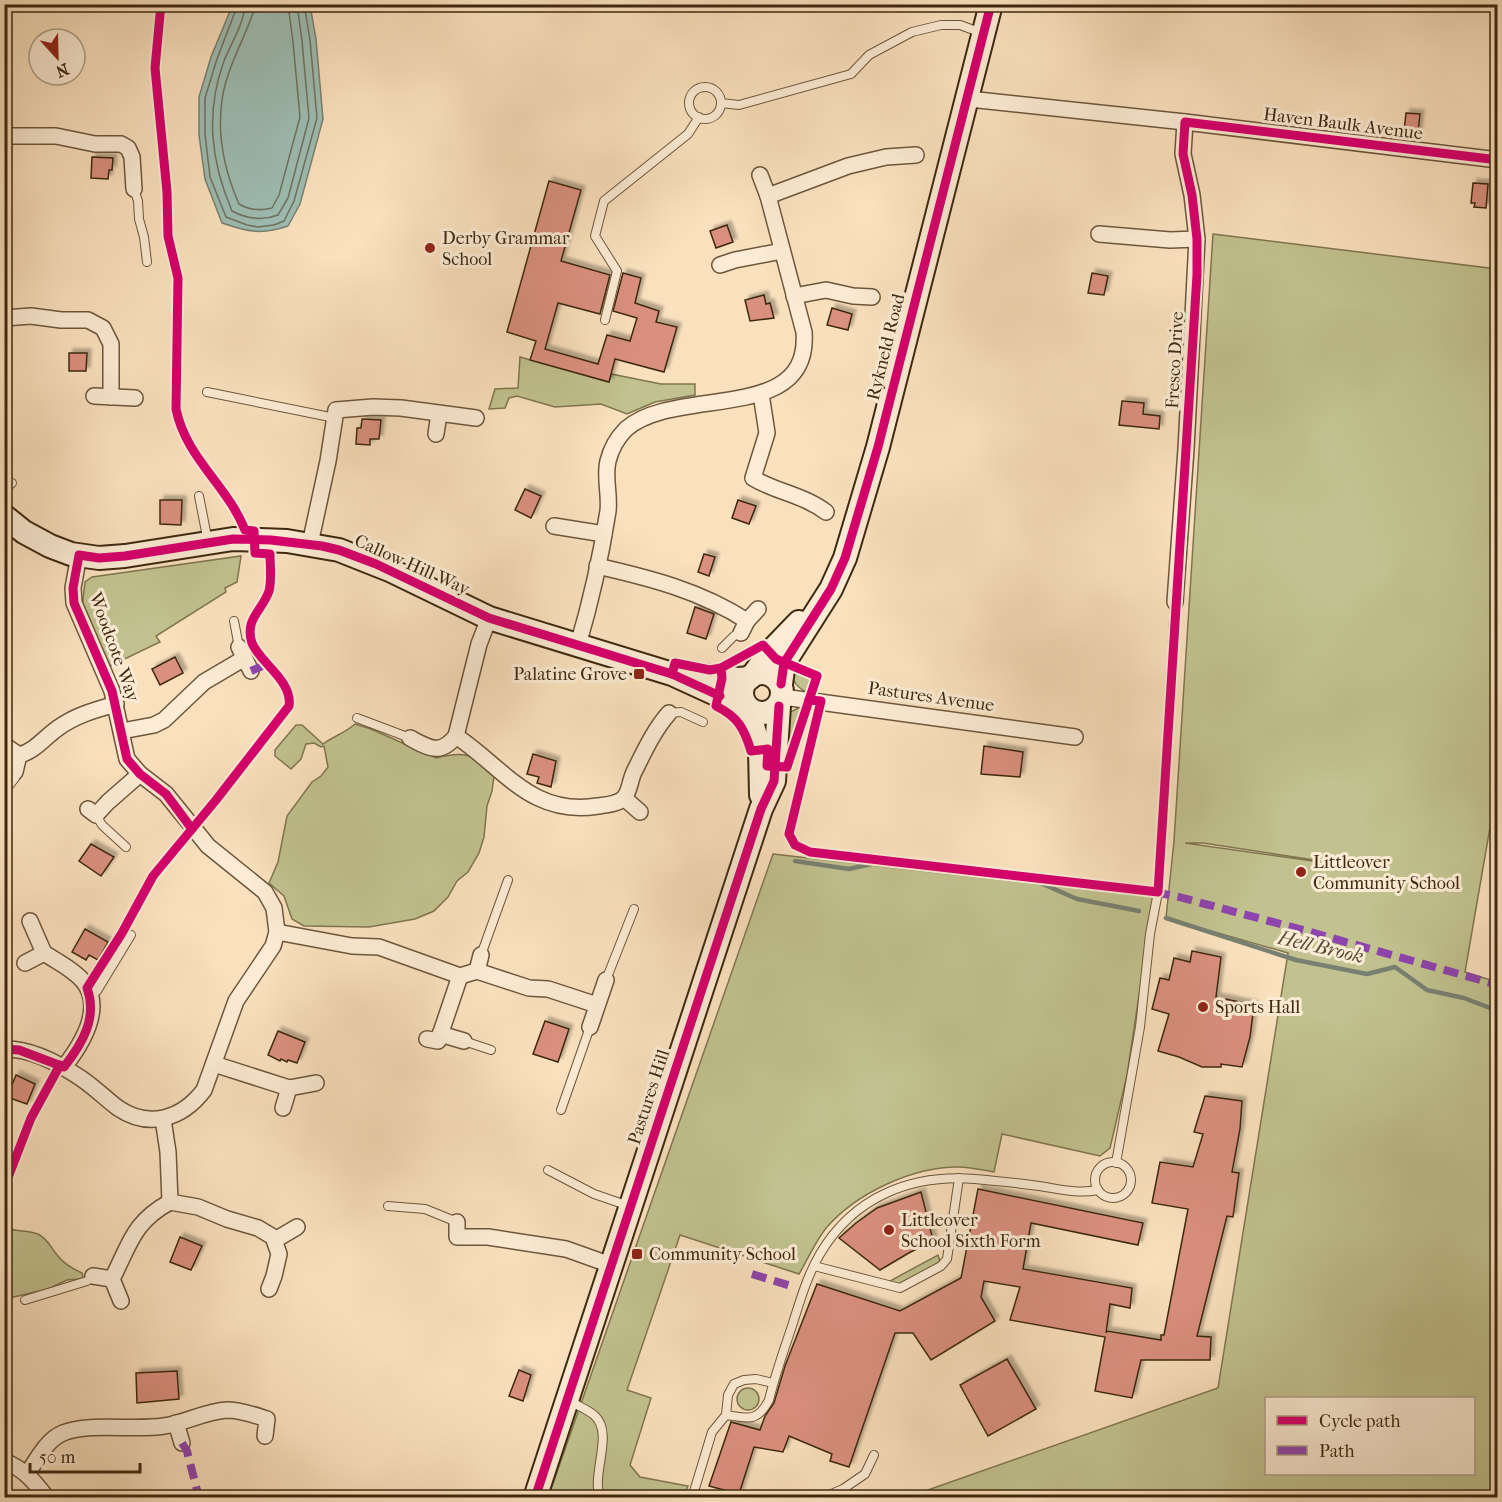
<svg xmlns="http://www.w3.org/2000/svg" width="1502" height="1502" viewBox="0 0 1502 1502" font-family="'IM FELL French Canon',serif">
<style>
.green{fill:#c1c28f;stroke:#80754f;stroke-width:1.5;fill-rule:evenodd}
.water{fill:#9ebdb3;stroke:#788171;stroke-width:1.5}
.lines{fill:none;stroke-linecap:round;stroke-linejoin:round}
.shore{stroke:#6e7261;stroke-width:1.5}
.stream{stroke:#788171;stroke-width:4.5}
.building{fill:#da907f;stroke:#3e280f;stroke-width:1.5;filter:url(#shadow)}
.lane-casing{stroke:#6d563b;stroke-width:10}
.street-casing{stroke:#6d563b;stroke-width:18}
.secondary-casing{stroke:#3e280f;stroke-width:26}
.lane{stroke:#fcecd5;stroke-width:8}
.street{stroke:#fcecd5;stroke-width:15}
.secondary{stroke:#fcecd5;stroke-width:22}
.quiet{stroke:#8e44ad;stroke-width:8;stroke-dasharray:15 8;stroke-linecap:butt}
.cycleway-casing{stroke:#fcecd5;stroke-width:13}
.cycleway{stroke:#d6006c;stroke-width:9}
.poi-dot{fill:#8f2418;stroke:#fcecd5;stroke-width:2}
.labels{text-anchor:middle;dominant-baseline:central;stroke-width:6;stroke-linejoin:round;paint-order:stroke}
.street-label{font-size:18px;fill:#3e280f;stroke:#fcecd5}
.poi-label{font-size:18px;fill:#3e280f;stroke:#fcecd5;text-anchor:start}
.water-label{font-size:20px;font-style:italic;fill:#564d38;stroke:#fcecd5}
</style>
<defs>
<filter id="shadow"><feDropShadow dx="4" dy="-4" stdDeviation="1.5" flood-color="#0004"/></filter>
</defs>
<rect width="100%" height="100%" fill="#fae1be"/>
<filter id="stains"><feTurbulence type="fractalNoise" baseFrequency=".00333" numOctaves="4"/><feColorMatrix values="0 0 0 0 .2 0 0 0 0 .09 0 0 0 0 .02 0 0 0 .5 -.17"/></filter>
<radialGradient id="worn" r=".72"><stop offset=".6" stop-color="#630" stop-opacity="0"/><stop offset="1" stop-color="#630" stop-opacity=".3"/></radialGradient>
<g class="green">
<path d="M1213,234l284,35 1,451 -4,27 3,-1v41l-32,185 32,10v515h-589l310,-109 70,-435 -122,-35 8,-77zM1185,843h18l137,21v1zM1266,1398h208v76h-208z"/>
<polygon points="520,357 609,382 611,374 661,384 695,384 695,395 655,402 627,414 601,404 555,407 517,396 509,398 505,408 489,409 495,389 518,388"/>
<polygon points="241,556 237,582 225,588 226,592 156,636 160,642 108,667 82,608 85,582 92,577"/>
<path d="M792,668l19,7 -5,17c-9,-5 -16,-13 -14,-24z"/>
<polygon points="803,706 786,760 787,717 790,712"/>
<path d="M355,724l16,5 65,29c30,-8 36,-4 58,18l-2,15 -5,15 -3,31 -5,16 -11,19 -11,9 -9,16 -14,14 -19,8 -46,8 -65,-1 -12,-7 -8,-23 -15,-13 9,-21 9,-46 25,-34 9,-6 7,-9 -4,-21 -3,1 -7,-4 -8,1 -5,15 -10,10 -16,-13v-6l21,-25h6l21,19c11,-8 22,-11 32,-20z"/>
<path d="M773,854l381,43 -27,178 -17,73 -10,8 -98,-22 -8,38c-11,-2 -24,-5 -36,-5 -46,0 -101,26 -131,60 -11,13 -19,32 -28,47l-119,-39 -53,155 24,8 -21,67 10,12 48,9 -5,11 -135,1z"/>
<path d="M4,1227c11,5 23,3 34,7 10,5 13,14 20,22 6,8 15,13 24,17l1,4 -2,2 -14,1 -19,9 -43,10z"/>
<polygon points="938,1255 941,1266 900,1288 890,1281"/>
<circle cx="748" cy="1399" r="11"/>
<polygon points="865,1493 898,1497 841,1497"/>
</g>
<path class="water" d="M233,4l77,1 6,34 7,80 -23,85 -12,22c-26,9 -40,6 -66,-3l-17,-44 -6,-44v-38l12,-40z"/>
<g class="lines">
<g class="shore">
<polyline points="238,4 217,59 205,98 205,134 210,177 226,217 247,225 258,227 274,225 284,221 294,201 317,118 310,40 304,4"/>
<path d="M245,4c-1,20 -14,39 -21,57 -19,52 -13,101 8,150 15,8 30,10 46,4l10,-17 21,-80 -7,-77 -5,-37"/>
<path d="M254,4l-1,9c-10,29 -27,57 -31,87 -5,35 3,72 17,104 10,6 21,7 33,4l7,-13 21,-78 -7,-75 -5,-38"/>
</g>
<g class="stream">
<polyline points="795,861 849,869 876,863 1036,881 1077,899 1139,911"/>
<polyline points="1166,918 1296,960 1367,974 1395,967 1427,990 1464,998 1498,1011"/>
</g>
</g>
<g class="building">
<polygon points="1406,113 1420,114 1418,132 1404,131"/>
<polygon points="92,157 113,158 112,170 109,170 108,179 91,178"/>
<polygon points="549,181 581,190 561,261 610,275 600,314 558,303 545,349 598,364 607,335 630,341 637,318 613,311 623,273 641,278 635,303 659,311 656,322 677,327 664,372 615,359 609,382 530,360 536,341 507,332"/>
<polygon points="1473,183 1488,184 1486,208 1474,207 1475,203 1471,203"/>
<polygon points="727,225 733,242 716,248 710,231"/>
<polygon points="1092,273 1108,276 1104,295 1088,293"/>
<polygon points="764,295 766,304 770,303 774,318 750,321 745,300"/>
<polygon points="832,308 852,314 848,330 827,325"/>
<polygon points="69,353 87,353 86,371 69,371"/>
<polygon points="1122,401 1144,403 1143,414 1160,416 1159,429 1119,425"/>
<polygon points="362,419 381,420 379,439 370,439 370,445 356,444 357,428 361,428"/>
<polygon points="525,489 541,496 531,518 515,510"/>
<polygon points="160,500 182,500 181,525 160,524"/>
<polygon points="738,500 756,506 749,524 732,518"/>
<polygon points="704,554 715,557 709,576 698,572"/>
<polygon points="695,607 714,614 706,639 687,633"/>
<polygon points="175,657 183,673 160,685 152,669"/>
<polygon points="984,746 1023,752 1020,777 981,774"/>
<polygon points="533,754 556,761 551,787 537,783 539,777 527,774"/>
<polygon points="91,844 114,857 101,876 79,861"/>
<polygon points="85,929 108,942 98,960 89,955 86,960 72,952"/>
<polygon points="1192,951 1221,957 1216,997 1254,1005 1250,1037 1242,1067 1221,1064 1221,1067 1202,1067 1179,1057 1158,1051 1169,1014 1152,1009 1160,978 1169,980 1174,958 1190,962"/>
<polygon points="545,1021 569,1029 558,1062 533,1054"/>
<polygon points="278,1031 305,1042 297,1063 288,1060 287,1062 281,1059 280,1061 268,1055"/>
<polygon points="16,1075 35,1084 27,1104 7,1097"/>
<polygon points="1205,1096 1242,1101 1240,1129 1232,1172 1239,1173 1233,1217 1227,1216 1197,1336 1211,1337 1210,1360 1141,1360 1132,1398 1095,1391 1105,1337 1010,1320 1020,1287 984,1281 981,1297 995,1321 931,1360 913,1333 895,1333 849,1467 830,1461 832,1454 789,1436 783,1452 754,1447 739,1494 709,1486 731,1422 760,1430 765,1416 774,1403 785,1366 817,1284 900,1311 961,1278 978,1189 1143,1223 1138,1245 1031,1223 1023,1269 1132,1288 1130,1308 1110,1304 1106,1333 1107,1331 1161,1340 1161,1335 1164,1335 1188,1209 1152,1203 1160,1162 1193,1167 1203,1134 1194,1132"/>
<polygon points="921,1192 933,1240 907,1254 880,1270 839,1238 856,1223 877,1208"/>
<polygon points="180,1237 202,1246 191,1270 170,1262"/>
<polygon points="1007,1359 1036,1409 988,1436 960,1385"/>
<polygon points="519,1370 531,1375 523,1401 509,1396"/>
<polygon points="177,1371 179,1399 137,1403 136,1373"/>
</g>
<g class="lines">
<defs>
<g id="lane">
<circle cx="705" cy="103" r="16"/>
<polyline points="721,103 739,105 851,74 869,55 912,32 941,25 960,25 982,33"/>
<polyline points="134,189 138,201 139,219 144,237 147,262"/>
<polyline points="605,320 617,271 595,236 604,201 688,134 699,117"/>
<polyline points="207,392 335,418"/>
<polyline points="4,490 12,483"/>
<polyline points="199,496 208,542"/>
<polyline points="234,621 239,647"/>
<polyline points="722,648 734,636 741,633"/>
<polyline points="669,713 681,712 703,722"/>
<polyline points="357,718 410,738"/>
<polyline points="4,792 15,778 15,772"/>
<polyline points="96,815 102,825 126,847"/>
<polyline points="481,955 508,880"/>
<polyline points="606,980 634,909"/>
<polyline points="90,994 97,991 131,935"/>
<polyline points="464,1041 491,1050"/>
<polyline points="561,1110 590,1027"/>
<circle cx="1113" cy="1180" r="18"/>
<polyline points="1116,1163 1140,1027 1150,934 1158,892 1175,602"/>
<polyline points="548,1170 594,1194 629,1206"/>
<polyline points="388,1206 425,1209 457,1222"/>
<polyline points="814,1266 900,1288 941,1266 947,1259 959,1178"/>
<polyline points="25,1300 87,1281 93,1276"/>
<path d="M570,1401c8,5 19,9 25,15 19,18 -4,58 5,82"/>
<path d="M726,1415c22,3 31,8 43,-15 6,-25 15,-50 23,-74 8,-25 15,-50 28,-72 34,-58 92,-80 155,-75 22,2 43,4 64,7 20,3 39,8 59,4"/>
<polyline points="692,1498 712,1432 726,1415 728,1395 734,1384 744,1380 756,1379 773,1383"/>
<polyline points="822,1498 843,1489 865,1474 874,1455"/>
</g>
<g id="street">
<polyline points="969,99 1185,122 1498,160"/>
<polyline points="4,136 56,136 95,144 121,144 128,148 132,157 134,189"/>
<polyline points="760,175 768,196 848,166 886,157 916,155"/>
<polyline points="1099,234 1170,240 1197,239"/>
<polyline points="720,265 735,260 782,251"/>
<polyline points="794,296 826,290 853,296 872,297"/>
<polyline points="4,318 31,316 61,320 88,320 103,328 111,344 111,397"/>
<path d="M761,394l6,39 -14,45c23,14 51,17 73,34"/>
<polyline points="94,396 135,398"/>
<polyline points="436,434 439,414"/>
<polyline points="554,526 604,534"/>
<polyline points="310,544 328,461 336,410 373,407 401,408 476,418"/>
<path d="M597,566c53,12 104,25 150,55"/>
<polyline points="1175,602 1186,449 1197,239 1192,195 1183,154 1185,122"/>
<path d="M489,618l-10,26 -23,92c48,32 76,81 142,70 8,-1 20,-2 26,-8 6,-7 6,-18 10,-26 10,-20 20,-42 35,-59"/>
<polyline points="741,633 747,621 758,609"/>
<path d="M578,645c13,-44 23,-89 30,-134 2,-17 -4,-34 0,-50 3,-12 10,-24 18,-32 50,-44 185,-4 178,-97l-36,-136"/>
<polyline points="239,647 251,671"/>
<polyline points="783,697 1075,737"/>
<polyline points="122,731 154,725 164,720 204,682 243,659"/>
<path d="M410,738c19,10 30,18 46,-2"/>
<polyline points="4,745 19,755"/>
<path d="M15,772l4,-17c15,-3 26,-18 39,-27 18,-13 37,-18 58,-24"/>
<polyline points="624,798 640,812"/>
<polyline points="88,809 96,815 108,802 140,774"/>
<polyline points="277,932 352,946 379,947 460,976 477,971 529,988 548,989 597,1005"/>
<path d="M44,953c12,8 29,16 39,28 22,27 -1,63 -19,86"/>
<polyline points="25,963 44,953 30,921"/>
<polyline points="477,971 481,955"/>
<polyline points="590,1027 606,980"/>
<polyline points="440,1034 464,1041"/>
<polyline points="427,1039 438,1041 460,976"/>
<path d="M4,1049c27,-1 56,15 78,30 13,9 24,20 36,29 31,21 64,11 86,-18l32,-89 37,-55 4,-14 -3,-24 -9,-16 -57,-46 -42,-52 -26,-20 -13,-15 -15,-68 -38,-88 -1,-15 6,-33"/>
<polyline points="214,1064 289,1088"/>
<polyline points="283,1108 289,1088 316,1083"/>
<polyline points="163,1119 168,1152 170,1202 198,1207 227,1219 258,1228 273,1237 279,1254 274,1276 269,1289"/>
<polyline points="457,1222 457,1237 488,1237 566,1249 611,1265"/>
<polyline points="275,1240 297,1227"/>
<polyline points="93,1276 112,1279 121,1301"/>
<path d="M112,1279c18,-35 21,-57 58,-77"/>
<polyline points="176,1423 182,1443"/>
<path d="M4,1461c20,8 30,20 43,37"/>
<path d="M27,1474c10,-14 19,-34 36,-41 28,-11 70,-2 101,-7 21,-3 42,-15 63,-16 14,0 27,5 40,9l-2,17"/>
</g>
<g id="secondary">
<polyline points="4,516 24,532 50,546 71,554 99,558 125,556 233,539 287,541 339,550 392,571 489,618 672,674 720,696 744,704"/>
<circle cx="762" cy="693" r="20"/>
<polyline points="689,675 739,679 750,678"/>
<polyline points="753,675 769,653 799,622"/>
<polyline points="781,684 784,663 831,589 845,558 878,447 991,4"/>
<polyline points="748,708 760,750 761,795"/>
<polyline points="535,1498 761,809 774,781 779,706"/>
</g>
</defs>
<use href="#lane" class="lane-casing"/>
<use href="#street" class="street-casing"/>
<use href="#secondary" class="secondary-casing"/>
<use href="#lane" class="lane"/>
<use href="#street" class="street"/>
<use href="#secondary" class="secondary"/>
<g class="quiet">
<polyline points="251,671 267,664"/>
<polyline points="1155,892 1179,897 1303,930 1498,985"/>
<polyline points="752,1274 791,1286"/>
<polyline points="182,1443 187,1451 199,1498"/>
</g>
<defs>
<g id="cycleway">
<path d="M672,674l3,-11 35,7 11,-2 42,-23 13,14 41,17 -30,91 -20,-1 1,-17 -17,2c-7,-23 -13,-34 -35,-45l6,-28 -1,-10"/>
<polyline points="781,684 784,663 831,589 845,558 878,447 991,4"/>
<polyline points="809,700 821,701 789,834 795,845 810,852 1158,892 1197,275 1197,239 1192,195 1183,154 1185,122 1498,160"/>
<polyline points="192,829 166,794 140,774 127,759 112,691 74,603 73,588 79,555 99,558 125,556 233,539 271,540 322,546 339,550 376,564 489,618 672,674 720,696"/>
<path d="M4,1049l15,1 45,17c18,-23 34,-49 23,-79l35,-55 31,-57 63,-76 73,-94c4,-25 -29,-43 -37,-63 -8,-24 11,-33 17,-52 3,-11 1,-26 1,-37l-15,-1 -1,-22 -9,-1c-18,-45 -59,-72 -69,-121l2,-131 -10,-42 -1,-44 -12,-124 6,-64"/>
<polyline points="4,1188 31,1118 60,1065"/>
<polyline points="535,1498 761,809 774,781 779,706"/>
</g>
</defs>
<use href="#cycleway" class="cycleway-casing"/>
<use href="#cycleway" class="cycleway"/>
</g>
<g class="poi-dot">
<circle cx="430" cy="248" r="6"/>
<rect x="633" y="668" width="12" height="12" rx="3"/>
<circle cx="1301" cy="872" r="6"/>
<circle cx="1203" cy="1007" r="6"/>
<circle cx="889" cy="1230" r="6"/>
<rect x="631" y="1248" width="12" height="12" rx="3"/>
</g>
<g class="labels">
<g class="street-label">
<text transform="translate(1343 124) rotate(7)">Haven Baulk Avenue</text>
<text transform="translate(886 347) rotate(-76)">Rykneld Road</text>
<text transform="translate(1175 360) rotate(-87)">Fresco Drive</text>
<text transform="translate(412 565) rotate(24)">Callow Hill Way</text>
<text transform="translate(114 647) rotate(70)">Woodcote Way</text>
<text transform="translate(931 697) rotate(8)">Pastures Avenue</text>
<text transform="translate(649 1097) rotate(-72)">Pastures Hill</text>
</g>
<g class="poi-label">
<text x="442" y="238">Derby Grammar<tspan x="442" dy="21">School</tspan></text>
<text x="627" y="674" text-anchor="end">Palatine Grove</text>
<text x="1313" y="862">Littleover<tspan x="1313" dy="21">Community School</tspan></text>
<text x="1215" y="1007">Sports Hall</text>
<text x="901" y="1220">Littleover<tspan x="901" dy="21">School Sixth Form</tspan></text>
<text x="649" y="1254">Community School</text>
</g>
<g class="water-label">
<text transform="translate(1321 947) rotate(13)">Hell Brook</text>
</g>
</g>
<rect width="1502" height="1502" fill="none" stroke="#fae1be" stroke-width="24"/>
<rect x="6" y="6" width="1490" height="1490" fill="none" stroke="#3e280f" stroke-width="3"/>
<rect x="12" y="12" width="1478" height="1478" fill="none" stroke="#3e280f" stroke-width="1.5"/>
<rect x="1265" y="1397" width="210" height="78" fill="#fcecd5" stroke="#b09e86" stroke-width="1.5"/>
<rect x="1277" y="1416" width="30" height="9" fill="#d6006c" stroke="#b09e86" stroke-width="1.5"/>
<text x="1319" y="1427" font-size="18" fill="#3e280f">Cycle path</text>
<rect x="1277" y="1446" width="30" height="9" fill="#8e44ad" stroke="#b09e86" stroke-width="1.5"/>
<text x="1319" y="1457" font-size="18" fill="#3e280f">Path</text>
<g transform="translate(57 57) rotate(158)"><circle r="28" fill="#fcecd5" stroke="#b09e86" stroke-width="1.5"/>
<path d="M0-4.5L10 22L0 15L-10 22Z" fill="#8f2418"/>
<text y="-9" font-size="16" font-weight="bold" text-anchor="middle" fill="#3e280f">N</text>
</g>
<path d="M30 1463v9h110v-9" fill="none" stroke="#3e280f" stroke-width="3"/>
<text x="39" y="1463" font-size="18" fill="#3e280f" stroke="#fcecd5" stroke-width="4.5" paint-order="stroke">50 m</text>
<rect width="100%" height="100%" filter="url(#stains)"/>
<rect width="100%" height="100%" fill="url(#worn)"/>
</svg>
